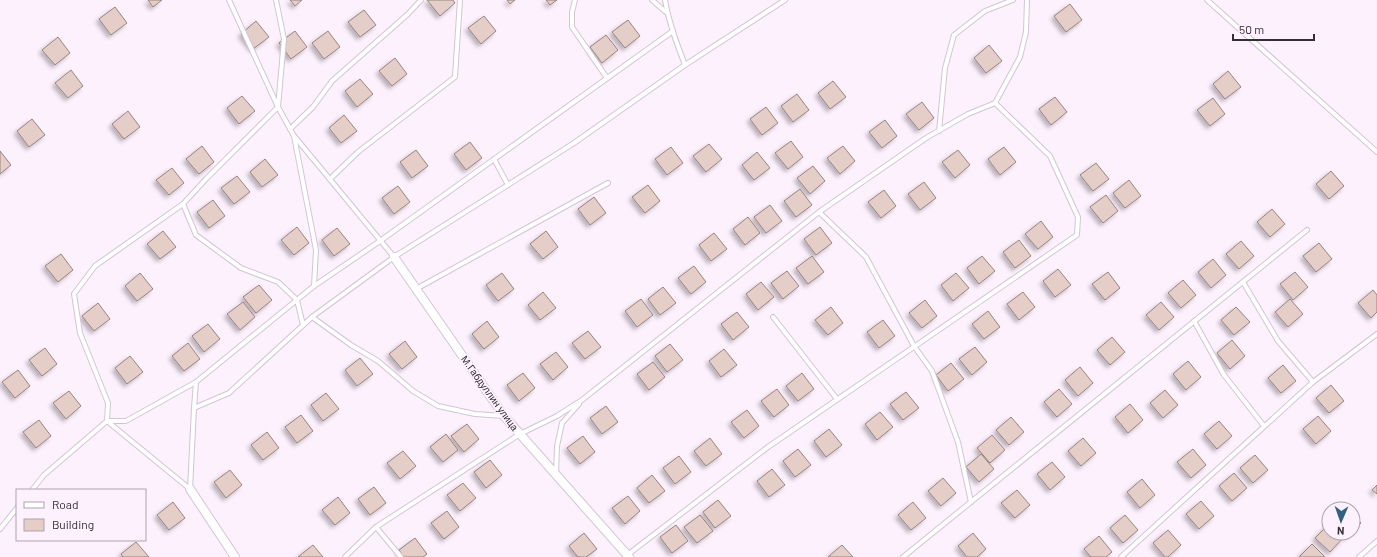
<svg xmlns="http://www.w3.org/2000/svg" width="1377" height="557" viewBox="0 0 1377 557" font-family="Barlow,sans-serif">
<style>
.building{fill:#e4cec7;stroke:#98837d;filter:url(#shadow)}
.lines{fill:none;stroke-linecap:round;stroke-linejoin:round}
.service-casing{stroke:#d3c5d5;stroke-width:6}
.minor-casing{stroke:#d3c5d5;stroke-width:10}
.service{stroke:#fff;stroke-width:4}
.minor{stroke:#fff;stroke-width:8}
.labels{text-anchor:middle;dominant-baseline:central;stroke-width:3.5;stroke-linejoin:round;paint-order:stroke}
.street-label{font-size:10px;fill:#342e34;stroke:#fdf1fe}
</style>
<defs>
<filter id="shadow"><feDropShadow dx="-3" dy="3" stdDeviation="2" flood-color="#0004"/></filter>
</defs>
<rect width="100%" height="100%" fill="#fdf1fe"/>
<g class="building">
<polygon points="148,0 162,0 153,7"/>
<polygon points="290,0 302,0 295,6"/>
<polygon points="427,0 453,0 455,3 440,16"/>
<polygon points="507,0 515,0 510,4"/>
<polygon points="546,0 557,0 550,5"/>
<polygon points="1070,4 1082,20 1066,32 1054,16"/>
<polygon points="115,7 127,23 111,35 99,19"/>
<polygon points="364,10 376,25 360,37 348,22"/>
<polygon points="484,16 496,31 481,44 468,28"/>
<polygon points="628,20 640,36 625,48 612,32"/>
<polygon points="256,21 269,37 253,49 241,34"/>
<polygon points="295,31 307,47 291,59 279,43"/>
<polygon points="328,31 340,47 324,59 312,43"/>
<polygon points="606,35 618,50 602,63 590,47"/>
<polygon points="58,37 70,53 55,65 42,50"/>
<polygon points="989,45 1002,61 986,73 974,58"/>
<polygon points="395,58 407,74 392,86 379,71"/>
<polygon points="71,70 83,86 68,98 55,83"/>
<polygon points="1228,71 1241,87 1225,99 1213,84"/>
<polygon points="360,79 373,94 357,107 345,91"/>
<polygon points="833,81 846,97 830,109 818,93"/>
<polygon points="797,94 809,110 793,122 781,106"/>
<polygon points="242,96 255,111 239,124 227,108"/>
<polygon points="1055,97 1067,112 1051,125 1039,109"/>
<polygon points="1213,98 1225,114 1210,126 1197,110"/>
<polygon points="922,102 934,118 919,130 906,114"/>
<polygon points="766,107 778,123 762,135 750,119"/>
<polygon points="128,111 140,127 124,139 112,124"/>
<polygon points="344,115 357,131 341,143 329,128"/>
<polygon points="32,119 45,135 29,147 17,131"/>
<polygon points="885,120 897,136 882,148 869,132"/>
<polygon points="791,141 803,157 788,169 775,153"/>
<polygon points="470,142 482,158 466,170 454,154"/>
<polygon points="709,144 722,159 706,172 693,156"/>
<polygon points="202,146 214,162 199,174 186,159"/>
<polygon points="843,146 855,161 840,174 827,158"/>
<polygon points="671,147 683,163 667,175 655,159"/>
<polygon points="1004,147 1016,162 1000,175 988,159"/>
<polygon points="416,150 428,166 412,178 400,162"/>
<polygon points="958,150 970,165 955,178 942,162"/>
<polygon points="0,151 11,165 0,174"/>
<polygon points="757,152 770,168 754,180 742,165"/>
<polygon points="265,159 278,175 262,187 250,172"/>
<polygon points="1096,163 1109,179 1093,191 1080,175"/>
<polygon points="813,166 825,181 810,194 797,178"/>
<polygon points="172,168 184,183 169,195 156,180"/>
<polygon points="1331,171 1344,186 1329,199 1316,184"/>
<polygon points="237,176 250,192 234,204 221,188"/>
<polygon points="1129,180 1141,196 1125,208 1113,193"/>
<polygon points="924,182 936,198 920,210 908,194"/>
<polygon points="648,185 660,201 645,213 632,197"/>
<polygon points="398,186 410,202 394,214 382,198"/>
<polygon points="800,189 812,205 796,217 784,201"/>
<polygon points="884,190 896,206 881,218 868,202"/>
<polygon points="1106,195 1118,211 1103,223 1090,207"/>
<polygon points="594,197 606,213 590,225 578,209"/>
<polygon points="213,200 225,216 209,228 197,212"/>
<polygon points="770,205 782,221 766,233 754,217"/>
<polygon points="1272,209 1285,224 1270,237 1257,222"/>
<polygon points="748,217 760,233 745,245 733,229"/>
<polygon points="1041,221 1053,237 1038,249 1025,234"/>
<polygon points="297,227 309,243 294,255 281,240"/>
<polygon points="820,227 832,243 816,255 804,239"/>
<polygon points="337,228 350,244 334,256 322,240"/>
<polygon points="163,231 176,247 160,259 147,244"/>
<polygon points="546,231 558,247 543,259 530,244"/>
<polygon points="714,233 727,249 711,261 699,245"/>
<polygon points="1019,240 1031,256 1015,268 1003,252"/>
<polygon points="1241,241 1254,256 1239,269 1226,254"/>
<polygon points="1319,243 1332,259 1316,272 1303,256"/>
<polygon points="61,254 73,270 58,282 45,266"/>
<polygon points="812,256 824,272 808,284 796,268"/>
<polygon points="982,256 995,271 979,284 967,268"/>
<polygon points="1213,259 1226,275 1211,288 1198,272"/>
<polygon points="694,266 706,282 691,294 678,278"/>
<polygon points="1058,269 1071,285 1055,297 1043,281"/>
<polygon points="787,271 799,286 783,299 771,283"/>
<polygon points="1108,272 1120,288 1105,300 1092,284"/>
<polygon points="1295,272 1308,287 1293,300 1280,284"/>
<polygon points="140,273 153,289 137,301 125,286"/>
<polygon points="502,273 514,289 498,301 486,285"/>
<polygon points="956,273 969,288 953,301 941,285"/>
<polygon points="1183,280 1196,295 1181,308 1168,293"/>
<polygon points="761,282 774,297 758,310 746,294"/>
<polygon points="259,285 272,300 256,313 243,297"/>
<polygon points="663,287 676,303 660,315 648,299"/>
<polygon points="1373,290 1377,295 1377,312 1371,318 1358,303"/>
<polygon points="543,292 556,308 540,320 528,305"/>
<polygon points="1023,292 1035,307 1019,320 1007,304"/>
<polygon points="641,299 653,315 637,327 625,311"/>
<polygon points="1290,299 1303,314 1288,327 1275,312"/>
<polygon points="925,300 937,316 922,328 909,313"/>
<polygon points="243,302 255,317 240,330 227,314"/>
<polygon points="1161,302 1174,317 1159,330 1146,315"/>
<polygon points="98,303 110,319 94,331 82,316"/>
<polygon points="831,307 843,323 828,335 815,320"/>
<polygon points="1236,307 1250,322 1234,335 1221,320"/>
<polygon points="988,311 1000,327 984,339 972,324"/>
<polygon points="737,312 749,327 733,340 721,324"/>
<polygon points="883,320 895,336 879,348 867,332"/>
<polygon points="487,321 499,337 484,349 472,334"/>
<polygon points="208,324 220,339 204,352 192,336"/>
<polygon points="588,331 601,347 585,359 572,343"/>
<polygon points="1112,337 1125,352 1110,365 1097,350"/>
<polygon points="1232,340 1245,356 1230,369 1217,353"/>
<polygon points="405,341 417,357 402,369 389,354"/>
<polygon points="188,343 200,359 184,371 172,356"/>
<polygon points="670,344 683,360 667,372 655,356"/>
<polygon points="975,347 987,362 972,375 959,359"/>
<polygon points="45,348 57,364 42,376 29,360"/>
<polygon points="724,349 737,365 721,377 709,361"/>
<polygon points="556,352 568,367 553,380 540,364"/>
<polygon points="130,356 143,372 127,384 115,368"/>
<polygon points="360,358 373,374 357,386 345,370"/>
<polygon points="1188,361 1201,377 1186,390 1173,374"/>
<polygon points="653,362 665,377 649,390 637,374"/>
<polygon points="951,363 964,379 948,391 936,375"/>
<polygon points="1283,365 1296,381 1281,393 1268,378"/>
<polygon points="1080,367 1093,383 1078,396 1065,380"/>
<polygon points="18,370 30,386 15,398 2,382"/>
<polygon points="523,373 535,388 519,401 507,385"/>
<polygon points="802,373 814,389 798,401 786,386"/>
<polygon points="1331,385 1344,401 1329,413 1316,398"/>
<polygon points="777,389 789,405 774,417 761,401"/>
<polygon points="1059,389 1072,404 1057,417 1044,402"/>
<polygon points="1165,390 1178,405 1163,418 1150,403"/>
<polygon points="69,391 81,406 66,419 53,403"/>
<polygon points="906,392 919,408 903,420 890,404"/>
<polygon points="326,393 339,409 323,421 311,405"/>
<polygon points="1130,404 1143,420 1128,433 1115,417"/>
<polygon points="606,406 618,422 602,434 590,418"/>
<polygon points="747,410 759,426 744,438 731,422"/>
<polygon points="880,412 893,427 877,440 865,424"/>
<polygon points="301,415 313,431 297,443 285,427"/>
<polygon points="1318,416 1331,431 1316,444 1303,429"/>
<polygon points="1011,417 1024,432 1009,445 996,430"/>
<polygon points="39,420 51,436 36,448 23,432"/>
<polygon points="1219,421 1232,436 1217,449 1204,434"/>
<polygon points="467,424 479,439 464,452 451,436"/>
<polygon points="829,429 842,445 826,457 814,441"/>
<polygon points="267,432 279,448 263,460 251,445"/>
<polygon points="446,434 458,450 443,462 430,447"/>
<polygon points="992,435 1005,450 990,463 977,448"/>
<polygon points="583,436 595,452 580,464 567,448"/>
<polygon points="710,438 722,454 706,466 694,451"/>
<polygon points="1083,438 1096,453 1081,466 1068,451"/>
<polygon points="798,449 811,465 795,477 783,461"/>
<polygon points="1193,449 1206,465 1191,478 1177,462"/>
<polygon points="403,451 416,466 400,479 387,463"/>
<polygon points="981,454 994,469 979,482 966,467"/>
<polygon points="1255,455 1268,470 1253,483 1240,468"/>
<polygon points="679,456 691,472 675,484 663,468"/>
<polygon points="490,460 502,475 486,488 474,472"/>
<polygon points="1052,462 1065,477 1050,490 1037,474"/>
<polygon points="772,469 785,485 769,497 757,481"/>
<polygon points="230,470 242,485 226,498 214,482"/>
<polygon points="1234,473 1247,488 1232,501 1219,486"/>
<polygon points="652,475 665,491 649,503 637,488"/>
<polygon points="943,478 956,493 941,506 928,491"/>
<polygon points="1142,479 1155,495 1140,508 1127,492"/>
<polygon points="463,483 476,498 460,511 447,495"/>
<polygon points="1377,485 1377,494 1372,490"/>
<polygon points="374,487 386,503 370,515 358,499"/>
<polygon points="1017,490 1030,505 1015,518 1001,503"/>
<polygon points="628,496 640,511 625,524 612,508"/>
<polygon points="338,497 350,513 335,525 322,510"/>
<polygon points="718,500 731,516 715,528 703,512"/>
<polygon points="1201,501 1214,516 1199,529 1186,514"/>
<polygon points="173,502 185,518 169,530 157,515"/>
<polygon points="913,502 926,518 911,530 898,515"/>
<polygon points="447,511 459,527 444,539 431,523"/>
<polygon points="700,515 713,531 697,543 684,527"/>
<polygon points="1125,515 1138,530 1123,543 1110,528"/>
<polygon points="1353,516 1361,523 1353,531"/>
<polygon points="1329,524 1329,533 1339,533 1344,537 1330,552 1315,538"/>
<polygon points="676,525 688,541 672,553 660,537"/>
<polygon points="1168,530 1181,545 1168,557 1165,557 1153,543"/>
<polygon points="584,533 597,549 586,557 578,557 569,546"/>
<polygon points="973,533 986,549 977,557 967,557 958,546"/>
<polygon points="1342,533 1351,533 1347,537"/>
<polygon points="1099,536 1112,552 1106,557 1091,557 1084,549"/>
<polygon points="415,538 427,554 423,557 404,557 399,550"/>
<polygon points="136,542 149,557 123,557 121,554"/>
<polygon points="1312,544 1325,557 1299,557"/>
<polygon points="313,545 323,557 298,557"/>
<polygon points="842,545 853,557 828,557"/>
</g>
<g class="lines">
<defs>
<g id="service">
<polyline points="229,0 278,107 294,136 316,250 314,286"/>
<polyline points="276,0 284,39 278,107 206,179 183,204 196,235 241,268 278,282 297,300 303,325"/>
<polyline points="575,0 572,12 572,27 607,78"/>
<polyline points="652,0 667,13"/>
<path d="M665,0c4,23 12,44 20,65"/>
<polyline points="1207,0 1377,152"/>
<polyline points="995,103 1020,57 1026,32 1027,0"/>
<polyline points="290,129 313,107 332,81 408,14 421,0"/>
<polyline points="939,131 945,68 954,35 985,11 1013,0"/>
<polyline points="295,137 394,257"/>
<polyline points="494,159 508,185"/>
<polyline points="330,179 358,152 455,77 460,0"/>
<polyline points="183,204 95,266 74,294 80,333 108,403 107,421 190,489"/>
<polyline points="819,212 866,257 914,346 932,371 958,442 971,502"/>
<polyline points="1243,282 1278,341 1313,382"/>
<polyline points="416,289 608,183"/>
<polyline points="312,317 351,345 378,361 413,391 438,406 475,414 504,416"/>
<polyline points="773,317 837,399"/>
<polyline points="1194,321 1224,375 1264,426"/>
<polyline points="194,408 196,382"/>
<polyline points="556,474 557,446 562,423 579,404"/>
<polyline points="190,489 194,408 229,393 312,317 394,257 574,143 685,65 785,0"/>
<polyline points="32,490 44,475 107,421 126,421 196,382 314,286 380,241 673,31"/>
<polyline points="376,527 401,557"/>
<polyline points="0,529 17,508"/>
<polyline points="345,557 376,527 520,434 557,416 582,400 819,212 926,138 968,114 995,103 1050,156 1078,217 1077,235 768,447 626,556"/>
<polyline points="903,557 1307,230"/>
<polyline points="1121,557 1313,382 1377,334"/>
<polyline points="1359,557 1377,541"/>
</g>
<g id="minor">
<polyline points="394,257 504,416 629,557"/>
<polyline points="190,489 235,557"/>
</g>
</defs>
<use href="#service" class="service-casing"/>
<use href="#minor" class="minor-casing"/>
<use href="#service" class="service"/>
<use href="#minor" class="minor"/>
</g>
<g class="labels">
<g class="street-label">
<text transform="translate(490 393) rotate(54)">М.Габдуллин улица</text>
</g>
</g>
<rect x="16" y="489" width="130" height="52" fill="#fdf1fe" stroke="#ada3ad"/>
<rect x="24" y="502" width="20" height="6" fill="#ffffff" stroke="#ada3ad"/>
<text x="52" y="509" font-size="12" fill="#342e34">Road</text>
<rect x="24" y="519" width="20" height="12" fill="#e4cec7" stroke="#ada3ad"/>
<text x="52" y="529" font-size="12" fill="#342e34">Building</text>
<g transform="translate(1341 521) rotate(182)"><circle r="19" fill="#fdf1fe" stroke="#ada3ad"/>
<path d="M0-3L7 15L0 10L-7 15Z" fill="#306380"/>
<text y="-6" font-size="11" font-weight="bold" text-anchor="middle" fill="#342e34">N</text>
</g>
<path d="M1233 34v6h81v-6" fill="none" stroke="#342e34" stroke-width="2"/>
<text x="1239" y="34" font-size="12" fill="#342e34" stroke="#fdf1fe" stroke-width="3" paint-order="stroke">50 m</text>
</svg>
